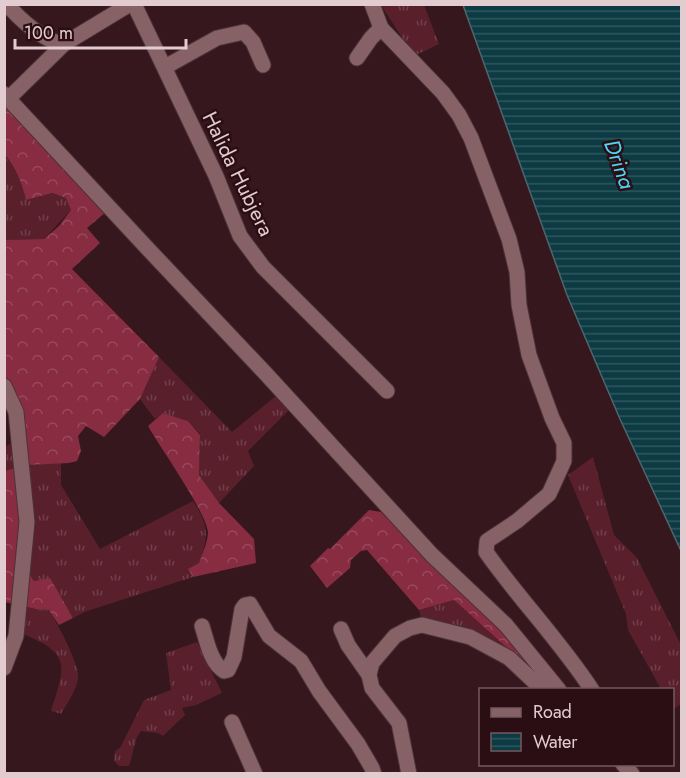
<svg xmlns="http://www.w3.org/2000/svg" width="686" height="778" viewBox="0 0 686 778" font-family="Jost,sans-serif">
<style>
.grass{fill:url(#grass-tufts)}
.forest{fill:url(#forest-crowns)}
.water{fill:url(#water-rules);stroke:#4d666e;stroke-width:1.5}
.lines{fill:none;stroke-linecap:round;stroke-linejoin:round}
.minor-casing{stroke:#4b3237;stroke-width:17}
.minor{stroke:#866166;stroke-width:15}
.labels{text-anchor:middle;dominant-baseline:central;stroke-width:5;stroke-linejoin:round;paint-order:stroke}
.street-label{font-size:21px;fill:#e2cccf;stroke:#2b0e14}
.water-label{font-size:22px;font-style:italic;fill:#4ad7f5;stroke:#2b0e14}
</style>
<defs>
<pattern id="grass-tufts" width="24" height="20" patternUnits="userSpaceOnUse" patternTransform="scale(1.5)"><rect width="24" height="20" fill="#59202c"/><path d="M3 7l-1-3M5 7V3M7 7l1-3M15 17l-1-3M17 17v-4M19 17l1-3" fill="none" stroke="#713f4a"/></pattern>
<pattern id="forest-crowns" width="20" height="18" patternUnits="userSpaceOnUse" patternTransform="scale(1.5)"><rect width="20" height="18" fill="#882c42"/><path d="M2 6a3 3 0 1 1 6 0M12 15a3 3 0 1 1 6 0" fill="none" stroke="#98495c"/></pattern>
<pattern id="water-rules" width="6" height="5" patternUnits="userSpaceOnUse" patternTransform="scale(1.5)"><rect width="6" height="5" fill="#0d3b44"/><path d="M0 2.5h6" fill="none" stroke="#30565e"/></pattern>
</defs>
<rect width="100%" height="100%" fill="#35171d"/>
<g class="grass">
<polygon points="381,5 424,5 439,44 414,56"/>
<path d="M4,155c12,13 18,28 22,45l25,-7 15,5 5,12 -27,29 -39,1z"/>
<polygon points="159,357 232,432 277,395 290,409 248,451 254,466 219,503 199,475 200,434 188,421 163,413 155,419 140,399"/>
<path d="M15,442l11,22 35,-1v22l39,64 93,-48c16,25 16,35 6,62l-10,6 4,8 -106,34 -14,7 -23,-39 -16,2 -4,-6 -5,-111 -20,7 -1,-24z"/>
<polygon points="593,457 614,535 637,558 681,645 681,704 673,709 672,690 661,689 628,630 626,614 568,475"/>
<polygon points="454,600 548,686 523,675 471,643 424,629 419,610"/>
<path d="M22,606l18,4 8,-1c9,13 32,56 30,70 -2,11 -11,25 -17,35l-10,-3c16,-47 19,-58 -30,-78z"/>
<polygon points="197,642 222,693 196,705 182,708 185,715 163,736 158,733 141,731 137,737 129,766 119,766 114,761 115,751 120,748 144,700 171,690 166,653"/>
</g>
<g class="forest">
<path d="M4,104l102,108 -19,16 13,15 -28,26 87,88 -19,42 -36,38 -18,-11 -8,10 3,15 -4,10 -8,2 -43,2 4,110 4,6 16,-3 23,40 -14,7 -11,-16 -8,1 -35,-8v-131l21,-7 -21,-65 -1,-159 40,-1 15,-13 12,-16 -5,-12 -14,-5 -26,7c-4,-17 -10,-32 -21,-45z"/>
<path d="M163,413l25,8 12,14 -1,40 20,28 35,36 2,24 -63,14 -5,-8 11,-6c3,-9 9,-21 9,-31 -2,-20 -48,-85 -60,-106z"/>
<polygon points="369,510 381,512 514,643 549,686 454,600 419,610 367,550 361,551 351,560 350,568 327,588 310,566 328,548 330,549"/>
</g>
<polygon class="water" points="463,5 681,5 681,551 620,419 567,295"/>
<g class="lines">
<defs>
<g id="minor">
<path d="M7,4c12,15 38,38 57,40"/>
<polyline points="134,4 216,176 240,236 263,267 387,391"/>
<path d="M381,28l62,65 16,22 12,23 38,101 8,33 2,33 10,50 23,63 12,25v18l-15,33 -32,27 -30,20 -1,11c33,47 74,89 106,138"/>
<polyline points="357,58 371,38 381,28 372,4"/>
<polyline points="165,67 217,38 244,32 253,42 263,65"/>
<polyline points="4,94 149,250 267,375 432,555 506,625 559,690"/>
<polyline points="9,98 64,44 130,4"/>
<polyline points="4,386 16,412 27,522 16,636 4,668"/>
<path d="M202,626c5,15 8,36 22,45l4,-1 6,-13 8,-48 3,-4 5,-1 19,32 32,25 18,30 39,53 14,24 2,6"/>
<polyline points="341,629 348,645 369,675"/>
<polyline points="232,722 255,774"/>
<polyline points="623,764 632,774"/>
<polyline points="409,774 399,723 372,688 369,675 372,663 395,636 410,628 422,625 470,637 509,658 543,690"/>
</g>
</defs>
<use href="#minor" class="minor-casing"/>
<use href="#minor" class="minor"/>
</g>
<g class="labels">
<g class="street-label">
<text transform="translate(238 174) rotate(64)">Halida Hubjera</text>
</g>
<g class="water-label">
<text transform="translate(620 164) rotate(70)">Drina</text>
</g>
</g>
<rect width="686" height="778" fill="none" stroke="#e2cccf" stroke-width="12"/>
<rect x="479" y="688" width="195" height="78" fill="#2b0e14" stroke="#745a5f" stroke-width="1.5"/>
<rect x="491" y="708" width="30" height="9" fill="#866166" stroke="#745a5f" stroke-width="1.5"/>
<text x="533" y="718" font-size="18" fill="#e2cccf">Road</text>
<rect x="491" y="733" width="30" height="18" fill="url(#water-rules)" stroke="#745a5f" stroke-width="1.5"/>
<text x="533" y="748" font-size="18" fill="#e2cccf">Water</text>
<path d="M15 39v9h171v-9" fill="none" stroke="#e2cccf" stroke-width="3"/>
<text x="24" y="39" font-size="18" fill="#e2cccf" stroke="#2b0e14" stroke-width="4.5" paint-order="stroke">100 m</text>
</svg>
